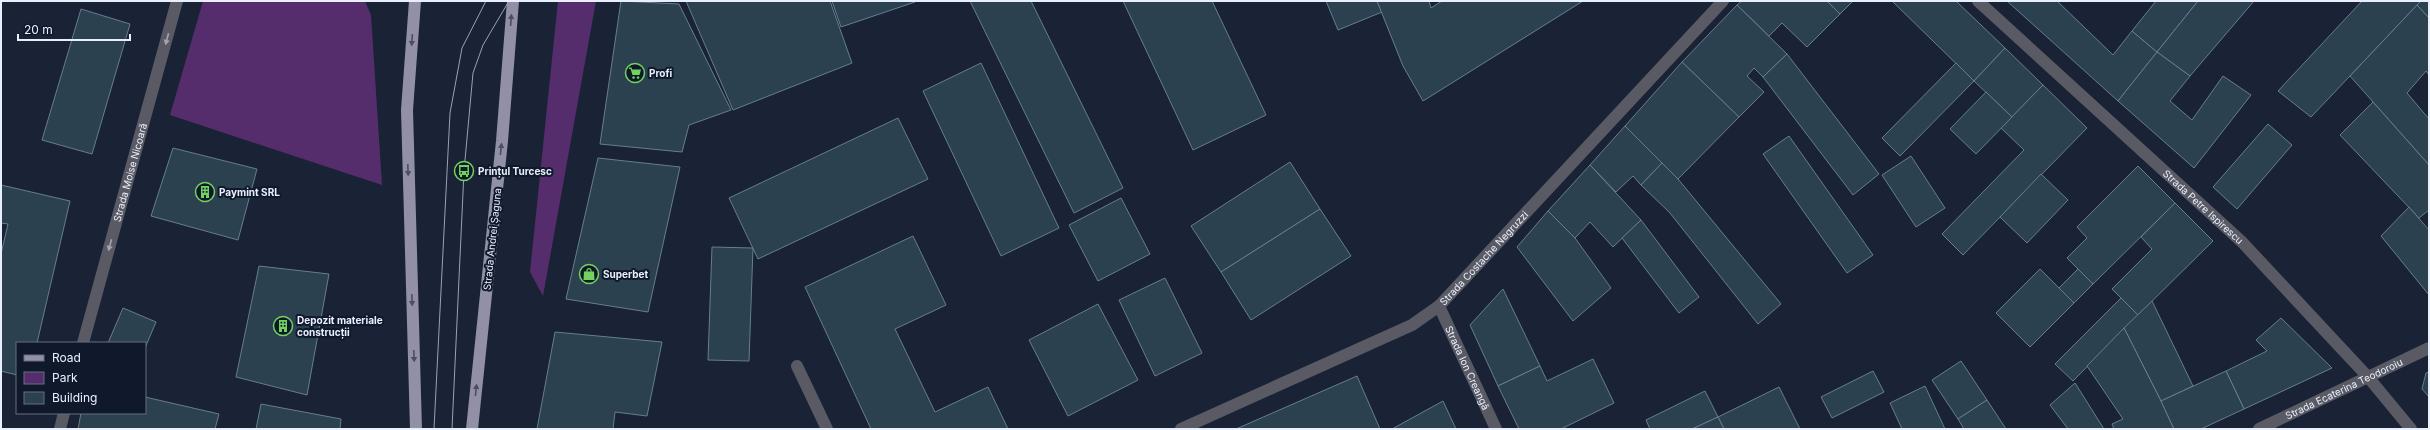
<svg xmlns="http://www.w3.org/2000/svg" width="2430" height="430" viewBox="0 0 2430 430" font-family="Inter,sans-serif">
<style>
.green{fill:#562d6c}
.building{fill:#2b4150;stroke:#667e8f}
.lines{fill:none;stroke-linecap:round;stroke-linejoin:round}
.minor{stroke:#5a5a65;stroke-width:12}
.major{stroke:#9190a7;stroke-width:12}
.tram{stroke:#9aa2b1;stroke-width:1}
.oneway{fill:#4a4f63}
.oneway2{fill:#a2a5b1}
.labels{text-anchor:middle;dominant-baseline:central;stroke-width:4;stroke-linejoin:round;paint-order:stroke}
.poi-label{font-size:10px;font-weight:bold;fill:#e9f0fd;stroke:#10192b;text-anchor:start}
.street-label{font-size:10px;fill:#e9f0fd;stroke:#10192b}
</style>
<rect width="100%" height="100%" fill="#192335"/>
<g class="green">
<polygon points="203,1 365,1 371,15 382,185 170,115"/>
<polygon points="558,1 596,1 543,296 530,272"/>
</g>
<g class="building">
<polygon points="621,1 679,4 731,110 689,125 682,152 600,144"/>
<polygon points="686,1 830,1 852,63 733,110"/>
<polygon points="832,1 914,1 915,2 841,27"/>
<polygon points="970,1 1031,1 1123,188 1074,213"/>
<polygon points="1123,1 1212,1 1266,115 1193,150"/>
<polygon points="1326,1 1377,1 1382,12 1338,30"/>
<polygon points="1377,1 1429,1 1431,8 1442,1 1583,1 1423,101 1403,66"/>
<polygon points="1742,1 1827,1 1840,14 1807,47 1782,23 1769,36 1737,5"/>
<polygon points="1827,1 1853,1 1840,14"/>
<polygon points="1892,1 1956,1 2005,48 1974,81"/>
<polygon points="2007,1 2057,1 2113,55 2132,31 2157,52 2118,101"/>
<polygon points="2156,1 2198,1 2157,52 2132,31"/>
<polygon points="2198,1 2254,1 2190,76 2157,52"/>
<polygon points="2362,1 2421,1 2311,117 2278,91"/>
<polygon points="2421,1 2429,1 2429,18 2417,5"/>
<polygon points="1737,5 1787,54 1763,77 1754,68 1747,76 1764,92 1739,117 1682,62"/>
<polygon points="2417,5 2429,18 2429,75 2426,71 2407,93 2429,119 2429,165 2350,76"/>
<polygon points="81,9 130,24 92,154 42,140"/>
<polygon points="2005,48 2043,85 2012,117 1974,81"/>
<polygon points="2157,52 2190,76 2170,101 2192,120 2223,76 2251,95 2194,168 2118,101"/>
<polygon points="1787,54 1879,174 1853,195 1763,77"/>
<polygon points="1682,62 1739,117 1678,179 1625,126"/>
<polygon points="981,63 1059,228 1001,256 923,91"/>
<polygon points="1956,63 1974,81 1900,156 1882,138"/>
<polygon points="2043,85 2087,128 1963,255 1942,234 2024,150 2001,128"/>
<polygon points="1986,92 2012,117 1976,154 1950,129"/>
<polygon points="2373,102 2429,165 2429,210 2419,218 2340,135"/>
<polygon points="898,118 928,179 758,259 729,198"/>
<polygon points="2268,124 2292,145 2237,209 2213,187"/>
<polygon points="1625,126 1662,163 1641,185 1633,176 1616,192 1590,165"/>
<polygon points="1789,136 1873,255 1847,273 1763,154"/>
<polygon points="173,148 257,169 238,240 151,216"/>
<polygon points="1911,156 1945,208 1916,227 1882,175"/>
<polygon points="598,158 680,167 648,312 566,299"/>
<polygon points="1290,162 1320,209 1221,272 1191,226"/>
<polygon points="1662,163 1678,179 1781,304 1758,324 1670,213 1641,185"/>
<polygon points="1590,165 1641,220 1613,247 1590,222 1575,238 1548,211"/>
<polygon points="2138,166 2175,203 2093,284 2067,258 2087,238 2077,227"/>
<polygon points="2041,174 2068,200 2027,243 2000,217"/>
<polygon points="1,185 70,201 37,343 17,343 17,375 1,371 1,254 8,224 1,223"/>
<polygon points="1121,198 1150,254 1098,281 1069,225"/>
<polygon points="2175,203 2213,241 2138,315 2112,289 2152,249 2141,237"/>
<polygon points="2409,207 2429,230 2429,295 2381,236"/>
<polygon points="1320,209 1351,256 1251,320 1221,272"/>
<polygon points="1548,211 1575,238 1611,288 1573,321 1517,247"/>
<polygon points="1641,220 1699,297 1679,313 1622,238"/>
<polygon points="913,236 946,305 895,329 935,412 988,387 1008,429 871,429 805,287"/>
<polygon points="712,247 753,248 749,361 708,360"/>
<polygon points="259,266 329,274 307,395 236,377"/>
<polygon points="2040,269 2074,303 2030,347 1996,313"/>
<polygon points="2078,269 2093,284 2074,303 2059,288"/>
<polygon points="1165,278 1202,353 1155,376 1119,300"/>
<polygon points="1503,289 1540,366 1498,386 1470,325"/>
<polygon points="2121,298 2138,315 2073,381 2055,364"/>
<polygon points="2152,301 2193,386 2161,401 2124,328"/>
<polygon points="1098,304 1138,380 1068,416 1029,340"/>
<polygon points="123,308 156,322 145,348 145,343 108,343"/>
<polygon points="2281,318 2332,368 2244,409 2226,371 2267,351 2256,340"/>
<polygon points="2124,328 2161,401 2174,429 2114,429 2112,424 2123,419 2087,366"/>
<polygon points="555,332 662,342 647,416 615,412 613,429 537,429"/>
<polygon points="1593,359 1614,403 1561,429 1519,429 1498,386 1540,366 1547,381"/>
<polygon points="1961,361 1987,400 1958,419 1932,380"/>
<polygon points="1873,371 1884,392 1832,418 1821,397"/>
<polygon points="2226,371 2244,409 2201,429 2174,429 2161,401"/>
<polygon points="2429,372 2429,397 2422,389 2426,373"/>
<polygon points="1357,376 1380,429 1236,429"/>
<polygon points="2075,383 2104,429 2068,429 2050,405"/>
<polygon points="1925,386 1945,429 1902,429 1890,403"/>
<polygon points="1779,387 1800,429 1724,429 1718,417"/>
<polygon points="1705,391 1718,417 1692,429 1650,429 1646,420"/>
<polygon points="145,397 219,414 215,429 78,429 81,413 145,413"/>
<polygon points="1987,400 2006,429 1964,429 1958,419"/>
<polygon points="1443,401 1456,429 1392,429"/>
<polygon points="261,404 341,419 340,429 256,429"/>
<polygon points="1718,417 1724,429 1692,429"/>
</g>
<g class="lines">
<g class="minor">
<path id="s1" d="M1978,1l264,241 126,135 43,52"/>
<path id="s2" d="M1439,306l57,123"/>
<path id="s3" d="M83,343l94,-342"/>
<polyline points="797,366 827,429"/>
<polyline points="60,429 64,413"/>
<path id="s4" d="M1181,429l231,-104 27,-19 284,-305"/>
<path id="s5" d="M2259,429l170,-81"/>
</g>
<g class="major">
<polyline points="415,1 407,110 416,429"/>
<polyline points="472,429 502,141 513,1"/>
</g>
<g class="tram">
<polyline points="434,429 450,113 462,48 486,1"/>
<polyline points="452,429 464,171 473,73 483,45 509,1"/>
</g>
</g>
<defs><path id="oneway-solid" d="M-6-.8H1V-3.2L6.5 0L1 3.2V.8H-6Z"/></defs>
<g class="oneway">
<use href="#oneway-solid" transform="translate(511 20) rotate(-86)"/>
<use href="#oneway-solid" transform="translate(412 40) rotate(94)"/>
<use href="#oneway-solid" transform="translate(501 149) rotate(-84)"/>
<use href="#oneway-solid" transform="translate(408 170) rotate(88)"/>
<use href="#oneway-solid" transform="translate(412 300) rotate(88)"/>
<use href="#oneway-solid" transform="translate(414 356) rotate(88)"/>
<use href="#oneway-solid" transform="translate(476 390) rotate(-84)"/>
</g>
<g class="oneway2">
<use href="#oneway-solid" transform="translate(167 39) rotate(105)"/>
<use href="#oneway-solid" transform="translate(110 245) rotate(105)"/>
</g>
<defs>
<symbol id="supermarket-ring" viewBox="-11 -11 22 22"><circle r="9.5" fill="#10192b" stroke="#72d25e" stroke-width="1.5"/><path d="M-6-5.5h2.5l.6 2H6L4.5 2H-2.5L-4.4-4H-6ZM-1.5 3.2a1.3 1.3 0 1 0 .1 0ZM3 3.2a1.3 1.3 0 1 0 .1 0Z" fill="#72d25e"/></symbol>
<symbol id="bus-ring" viewBox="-11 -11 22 22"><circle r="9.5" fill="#10192b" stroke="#72d25e" stroke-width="1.5"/><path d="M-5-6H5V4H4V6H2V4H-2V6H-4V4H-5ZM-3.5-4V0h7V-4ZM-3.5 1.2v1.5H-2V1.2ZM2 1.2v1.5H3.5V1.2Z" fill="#72d25e"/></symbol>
<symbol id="building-ring" viewBox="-11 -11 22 22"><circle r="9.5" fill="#10192b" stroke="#72d25e" stroke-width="1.5"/><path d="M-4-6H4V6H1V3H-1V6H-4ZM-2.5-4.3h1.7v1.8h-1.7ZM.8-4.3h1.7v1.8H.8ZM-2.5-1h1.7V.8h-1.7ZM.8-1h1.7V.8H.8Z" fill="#72d25e"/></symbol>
<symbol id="shop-ring" viewBox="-11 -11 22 22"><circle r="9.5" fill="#10192b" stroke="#72d25e" stroke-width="1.5"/><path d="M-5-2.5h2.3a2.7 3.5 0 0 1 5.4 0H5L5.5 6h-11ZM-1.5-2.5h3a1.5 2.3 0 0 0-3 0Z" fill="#72d25e"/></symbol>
</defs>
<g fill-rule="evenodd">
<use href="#supermarket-ring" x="624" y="62" width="22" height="22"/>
<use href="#bus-ring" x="453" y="160" width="22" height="22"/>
<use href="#building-ring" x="194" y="181" width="22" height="22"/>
<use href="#shop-ring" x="578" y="263" width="22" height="22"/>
<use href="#building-ring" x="272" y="315" width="22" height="22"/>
</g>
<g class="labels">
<g class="poi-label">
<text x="649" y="73">Profi</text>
<text x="478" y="171">Prințul Turcesc</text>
<text x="219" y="192">Paymint SRL</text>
<text x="603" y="274">Superbet</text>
<text x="297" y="320">Depozit materiale<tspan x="297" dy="12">construcții</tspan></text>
</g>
<g class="street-label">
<text stroke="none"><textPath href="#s3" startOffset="177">Strada Moise Nicoară</textPath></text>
<text stroke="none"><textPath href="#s1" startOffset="305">Strada Petre Ispirescu</textPath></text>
<text transform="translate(492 239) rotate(-84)">Strada Andrei Șaguna</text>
<text stroke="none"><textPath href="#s4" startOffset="352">Strada Costache Negruzzi</textPath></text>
<text stroke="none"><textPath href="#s2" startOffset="68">Strada Ion Creangă</textPath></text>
<text stroke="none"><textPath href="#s5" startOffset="94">Strada Ecaterina Teodoroiu</textPath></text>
</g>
</g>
<rect width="2430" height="430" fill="none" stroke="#e9f0fd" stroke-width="4"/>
<rect x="16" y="342" width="130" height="72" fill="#10192b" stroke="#676f7f"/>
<rect x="24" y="355" width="20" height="6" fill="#9190a7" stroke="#676f7f"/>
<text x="52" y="362" font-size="12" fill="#e9f0fd">Road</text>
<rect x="24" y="372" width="20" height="12" fill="#562d6c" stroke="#676f7f"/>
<text x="52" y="382" font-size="12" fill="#e9f0fd">Park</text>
<rect x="24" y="392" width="20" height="12" fill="#2b4150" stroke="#676f7f"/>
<text x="52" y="402" font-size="12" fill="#e9f0fd">Building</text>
<path d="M18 34v6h112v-6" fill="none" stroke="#e9f0fd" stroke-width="2"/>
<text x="24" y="34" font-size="12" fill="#e9f0fd" stroke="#10192b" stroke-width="3" paint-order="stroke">20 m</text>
</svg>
